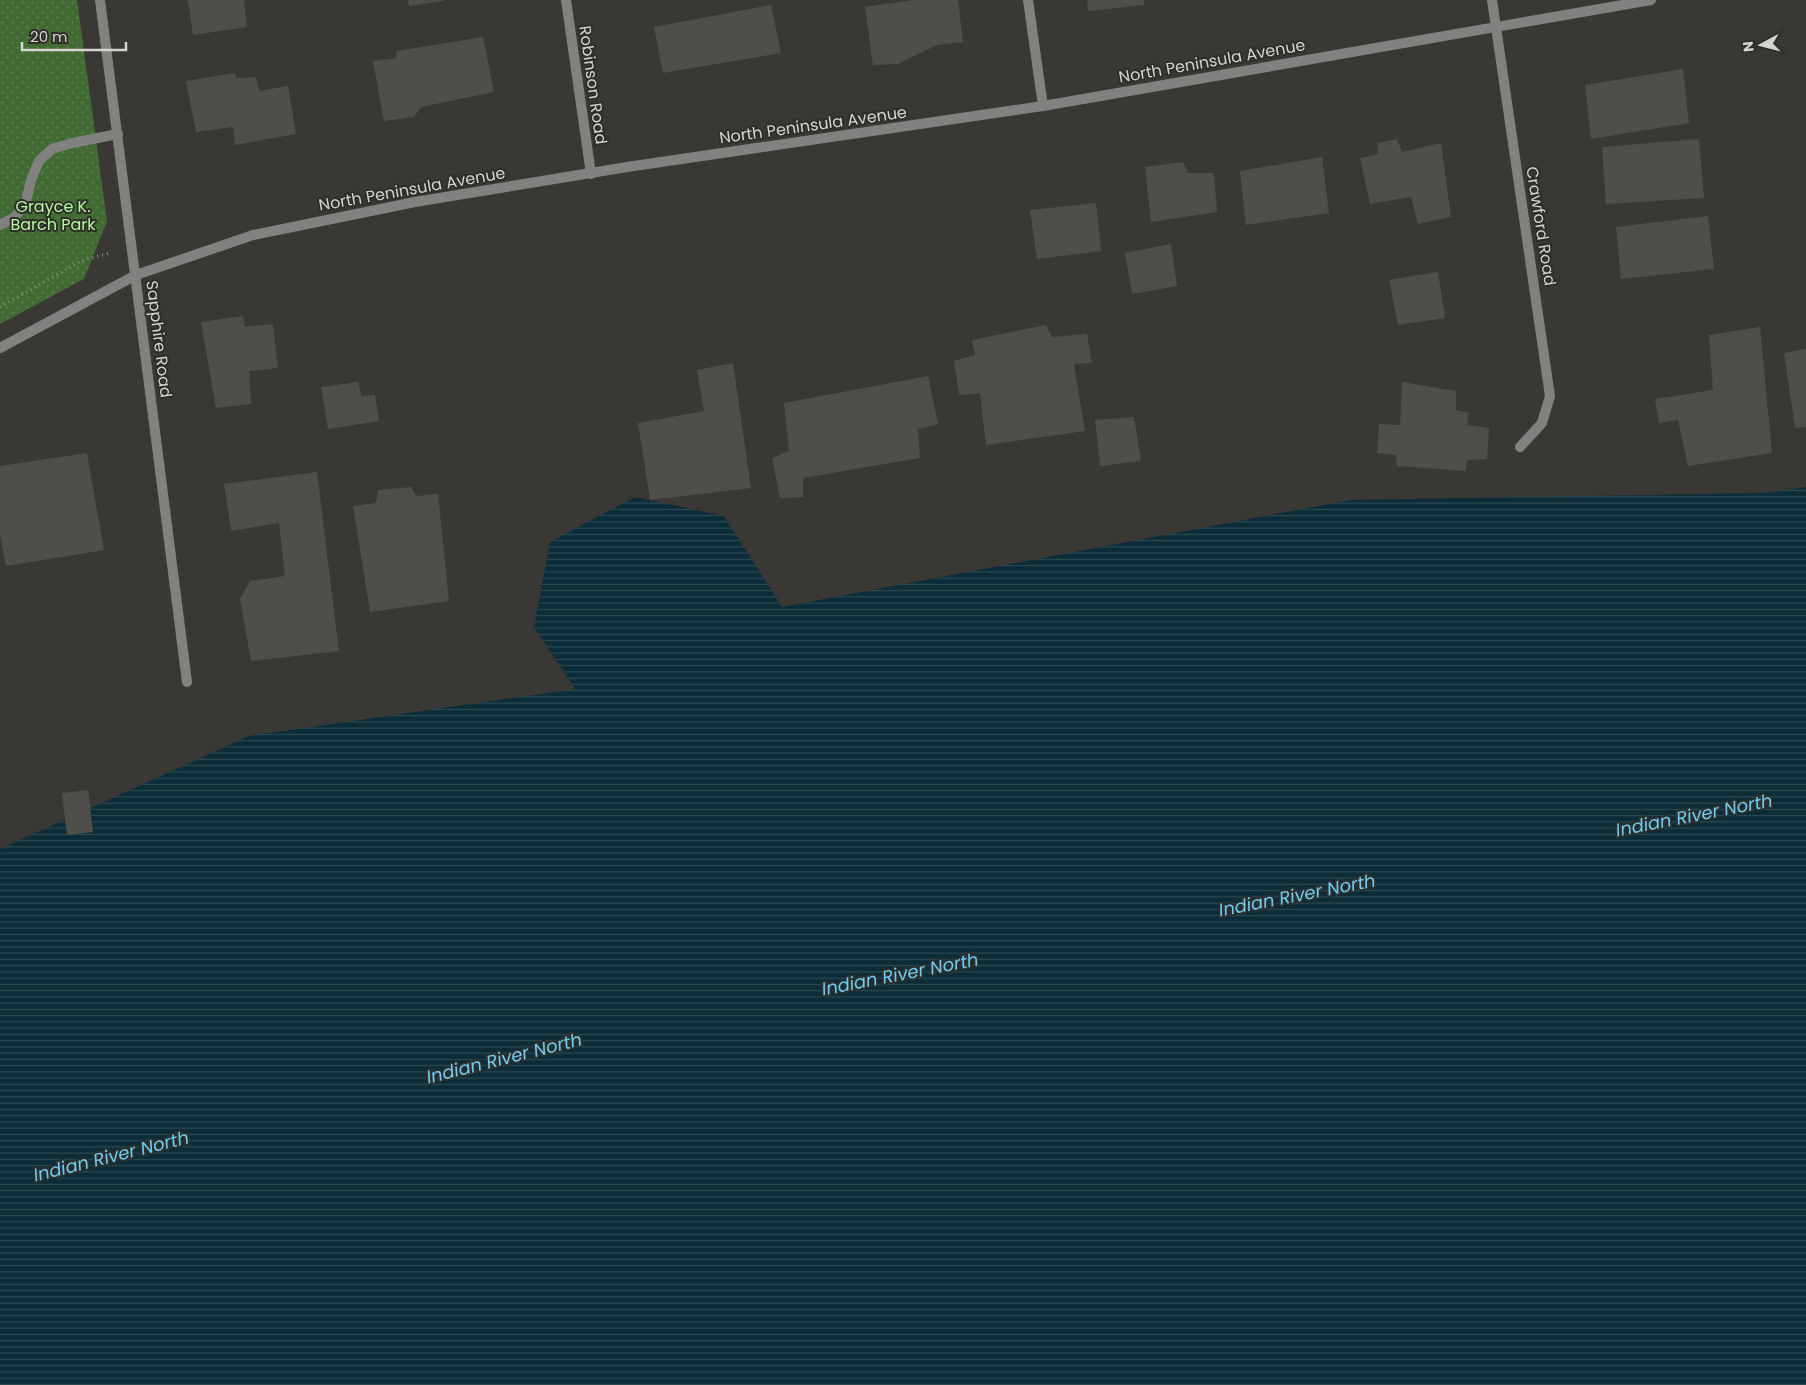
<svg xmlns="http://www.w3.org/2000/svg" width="1806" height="1385" viewBox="0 0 1806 1385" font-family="Poppins,sans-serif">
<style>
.park{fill:url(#park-dots)}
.water{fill:url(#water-rules)}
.building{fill:#504e4b}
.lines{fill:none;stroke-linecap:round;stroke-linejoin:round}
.path{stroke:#8d8c89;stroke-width:3;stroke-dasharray:1 4;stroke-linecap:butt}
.service{stroke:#81817f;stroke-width:10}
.minor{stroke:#81817f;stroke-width:10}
.tertiary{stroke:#81817f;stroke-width:10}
.labels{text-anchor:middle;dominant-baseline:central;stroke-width:4;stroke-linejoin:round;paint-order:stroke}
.street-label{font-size:16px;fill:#d5d4d2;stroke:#2f2e2b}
.park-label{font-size:16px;fill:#b3f89c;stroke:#2f2e2b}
.water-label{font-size:18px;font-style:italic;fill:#66cef6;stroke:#2f2e2b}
</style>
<defs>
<pattern id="park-dots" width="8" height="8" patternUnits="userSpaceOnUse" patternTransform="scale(1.25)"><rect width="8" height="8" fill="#416b32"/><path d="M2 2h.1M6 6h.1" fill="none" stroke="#5c7f4f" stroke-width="1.8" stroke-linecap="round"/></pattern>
<pattern id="water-rules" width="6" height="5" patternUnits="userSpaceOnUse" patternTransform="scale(1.25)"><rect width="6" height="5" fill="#0b2c38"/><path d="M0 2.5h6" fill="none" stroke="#2e4a54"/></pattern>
</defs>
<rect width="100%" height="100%" fill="#393835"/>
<polygon class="park" points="0,0 77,0 107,221 84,279 0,324"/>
<polygon class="water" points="1806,487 1806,1385 0,1385 0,849 249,736 575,689 534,627 550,542 635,497 724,516 782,607 1350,500 1765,493"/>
<g class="building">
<polygon points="188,0 244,0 247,27 193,35"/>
<polygon points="408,0 444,0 444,1 409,6"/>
<polygon points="913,0 958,0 963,42 937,45 898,64 873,65 865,7"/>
<polygon points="1087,0 1144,0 1144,5 1088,11"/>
<polygon points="771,5 781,53 663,73 654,27"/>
<polygon points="483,37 494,92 421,107 414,117 384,121 373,61 396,58 397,51"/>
<polygon points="1683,69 1689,123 1591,139 1585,85"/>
<polygon points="235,73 236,78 256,77 259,91 288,86 296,134 235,145 233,127 196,132 186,81"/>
<polygon points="1397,139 1402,152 1441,143 1451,217 1418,224 1411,197 1370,204 1360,158 1378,154 1378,143"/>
<polygon points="1699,139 1704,198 1606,204 1602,147"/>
<polygon points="1322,157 1329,213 1246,225 1240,171"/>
<polygon points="1183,162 1188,173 1214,173 1217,212 1151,222 1145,167"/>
<polygon points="1096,203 1101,251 1037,259 1030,210"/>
<polygon points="1708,216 1714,269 1621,279 1616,227"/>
<polygon points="1171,244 1177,286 1132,294 1125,253"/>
<polygon points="1438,272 1445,318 1398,325 1389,280"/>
<polygon points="243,316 245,327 273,324 278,368 249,371 251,404 216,408 201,322"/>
<polygon points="1046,325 1052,337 1087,334 1092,363 1074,364 1085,431 986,445 980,393 959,395 954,361 975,355 972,340"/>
<polygon points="1760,327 1772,453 1688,466 1678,420 1659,423 1655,399 1713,390 1709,335"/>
<polygon points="1806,349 1806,427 1795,428 1784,353"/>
<polygon points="733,363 751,488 650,500 638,423 704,411 697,370"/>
<polygon points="928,376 938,424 918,429 920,458 803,478 803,497 780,498 772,458 789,451 784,403"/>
<polygon points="358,382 362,396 375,395 379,421 328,429 321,387"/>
<polygon points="1402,382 1456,391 1456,410 1468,413 1467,425 1489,428 1487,459 1467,460 1466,471 1397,466 1396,455 1377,453 1379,424 1400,425"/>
<polygon points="1134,417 1141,461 1100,466 1095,420"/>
<polygon points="87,453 104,550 6,566 0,534 0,466"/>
<polygon points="317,472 339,651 251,661 240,599 250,581 285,576 279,523 231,531 224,484"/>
<polygon points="411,487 416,496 438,494 449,601 370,612 353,506 376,503 378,490"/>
<polygon points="88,790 93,832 67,835 62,793"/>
</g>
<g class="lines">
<polyline class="path" points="0,307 81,261 109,253"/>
<polyline class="service" points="0,225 15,217 26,202 31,180 39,161 52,149 72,143 118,134"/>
<g class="minor">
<polyline points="100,0 187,682"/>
<polyline points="566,0 591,174"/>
<polyline points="1028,0 1043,106"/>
<polyline points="1492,0 1550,396 1542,423 1520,447"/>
</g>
<polyline class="tertiary" points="0,348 136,275 253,235 415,202 627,167 1043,106 1651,0"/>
</g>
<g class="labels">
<g class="street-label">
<text transform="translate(1212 61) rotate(-10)">North Peninsula Avenue</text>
<text transform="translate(593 85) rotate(82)">Robinson Road</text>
<text transform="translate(813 125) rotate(-8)">North Peninsula Avenue</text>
<text transform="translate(412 189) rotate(-10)">North Peninsula Avenue</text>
<text transform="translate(1541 226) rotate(81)">Crawford Road</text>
<text transform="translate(159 339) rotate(83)">Sapphire Road</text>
</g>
<g class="park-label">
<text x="53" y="206">Grayce K.<tspan x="53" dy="18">Barch Park</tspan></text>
</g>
<g class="water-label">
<text transform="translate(1694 815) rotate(-11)">Indian River North</text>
<text transform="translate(1297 895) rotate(-11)">Indian River North</text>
<text transform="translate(900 974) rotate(-11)">Indian River North</text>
<text transform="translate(504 1058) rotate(-14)">Indian River North</text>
<text transform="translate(111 1156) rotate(-14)">Indian River North</text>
</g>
</g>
<g transform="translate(1761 45) rotate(263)" stroke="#2f2e2b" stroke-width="4" paint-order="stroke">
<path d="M0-4L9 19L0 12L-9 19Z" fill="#d5d4d2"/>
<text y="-8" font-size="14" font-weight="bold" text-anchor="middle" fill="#d5d4d2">N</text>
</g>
<path d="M22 42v8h104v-8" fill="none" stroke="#d5d4d2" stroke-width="2.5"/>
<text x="30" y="42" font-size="15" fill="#d5d4d2" stroke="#2f2e2b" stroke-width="4" paint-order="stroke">20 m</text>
</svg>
